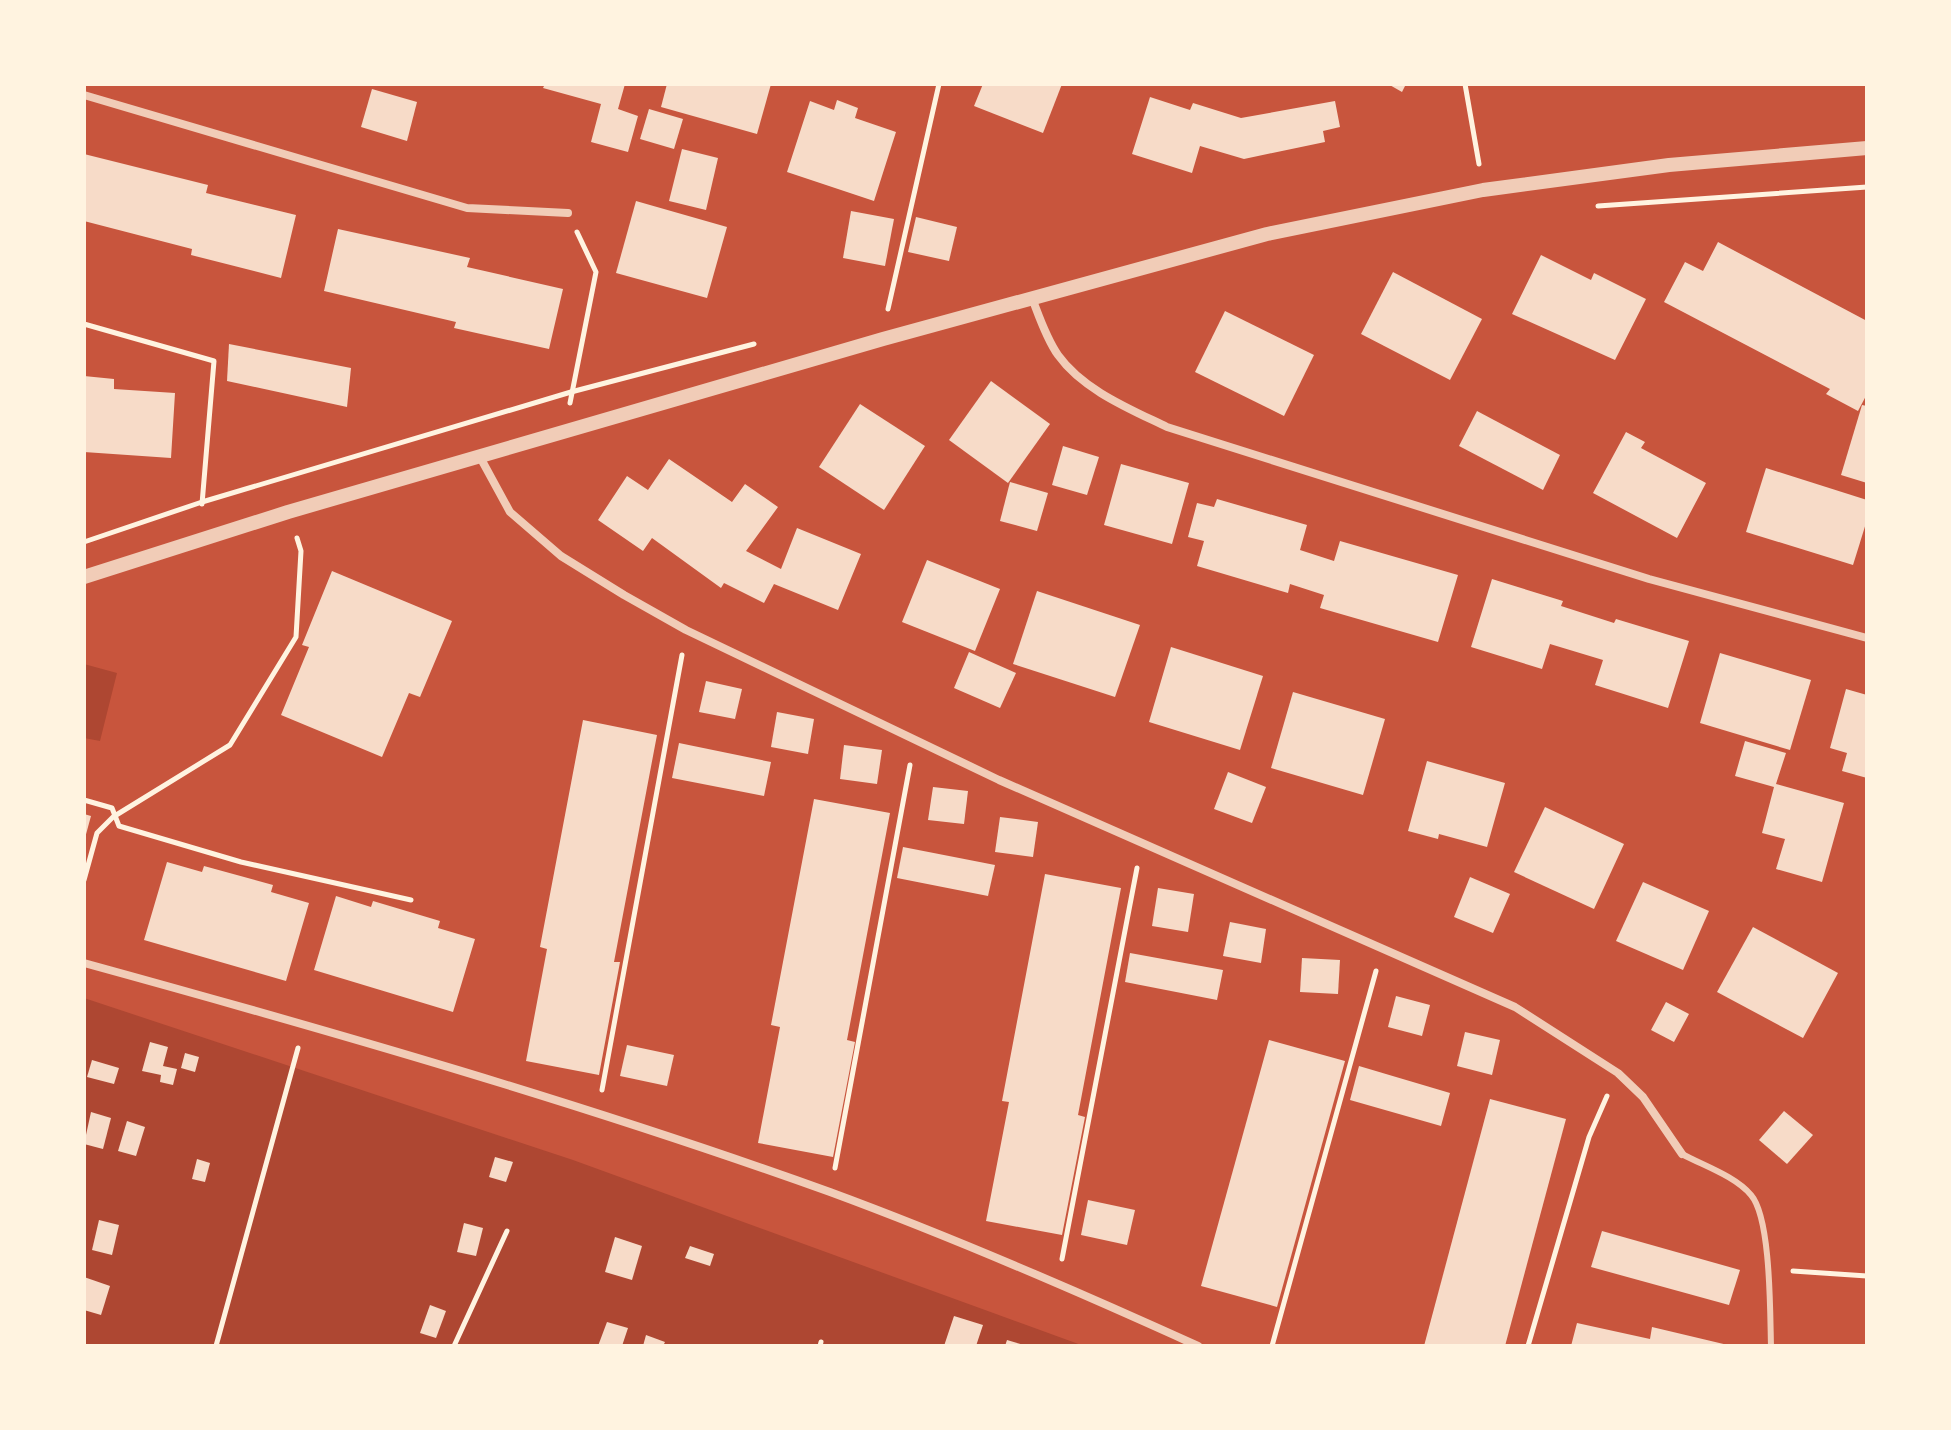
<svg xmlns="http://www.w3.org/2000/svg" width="1951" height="1430" viewBox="0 0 1951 1430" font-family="Arial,sans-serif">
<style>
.green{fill:#ae4732}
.building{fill:#f7dbc8}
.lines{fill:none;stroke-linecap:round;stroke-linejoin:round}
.path{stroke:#fff3e0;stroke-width:5}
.service{stroke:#f1ccb7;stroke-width:6}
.minor{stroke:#f1ccb7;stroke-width:8}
.tertiary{stroke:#f1ccb7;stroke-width:14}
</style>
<rect width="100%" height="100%" fill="#c8553d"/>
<g class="green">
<polygon points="84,664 117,673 100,741 84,738"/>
<polygon points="84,998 573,1160 1084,1346 84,1346"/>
</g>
<g class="building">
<polygon points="545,84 625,84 618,109 638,116 628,152 591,142 601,104 543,88"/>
<polygon points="667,84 771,84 757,134 661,107"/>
<polygon points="983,84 1062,84 1043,133 974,106"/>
<polygon points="1388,84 1406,84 1402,92"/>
<polygon points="372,89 417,102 407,141 361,127"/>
<polygon points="1150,97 1190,110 1193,103 1241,118 1335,101 1340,127 1323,131 1325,142 1244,159 1200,146 1192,173 1132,154"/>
<polygon points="837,100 858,108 855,118 896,132 874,201 787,172 810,101 834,110"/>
<polygon points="649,109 683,119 674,149 640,139"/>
<polygon points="682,149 718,158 706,210 669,201"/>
<polygon points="84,154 208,185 206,193 296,215 281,278 191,255 192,249 84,221"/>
<polygon points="636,201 727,227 707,298 616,273"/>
<polygon points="851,211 894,219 885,266 843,258"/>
<polygon points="916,217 957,227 949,261 908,252"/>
<polygon points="338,229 470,258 467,267 563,289 549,349 454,328 456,322 324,291"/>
<polygon points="1718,242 1867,321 1867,394 1858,411 1826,394 1830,389 1664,302 1685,262 1703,271"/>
<polygon points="1541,255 1591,280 1594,273 1646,299 1615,360 1512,314"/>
<polygon points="1393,272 1482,319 1450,380 1361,334"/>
<polygon points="1225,311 1314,355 1284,416 1195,372"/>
<polygon points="229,344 351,368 347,407 227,381"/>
<polygon points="84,376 114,379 114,389 175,393 171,458 84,452"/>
<polygon points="991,381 1050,424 1008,483 949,440"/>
<polygon points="860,404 925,446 884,510 819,467"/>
<polygon points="1862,405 1867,406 1867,483 1841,475"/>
<polygon points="1477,411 1560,455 1543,490 1459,446"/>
<polygon points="1626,432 1645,442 1641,448 1706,483 1677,538 1593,493"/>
<polygon points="1063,446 1099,457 1087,495 1052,485"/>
<polygon points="669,459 732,502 745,484 778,507 746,551 781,569 797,528 861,554 838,610 774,584 764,603 724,583 721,588 652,538 643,551 598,520 627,476 648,490"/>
<polygon points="1121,464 1189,483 1172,544 1104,525"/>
<polygon points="1766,468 1867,500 1867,520 1853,565 1746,532"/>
<polygon points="1010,482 1048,493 1037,531 1000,521"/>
<polygon points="1217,499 1307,525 1300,550 1334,561 1340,541 1458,575 1438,642 1320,608 1324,595 1290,584 1288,593 1197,566 1204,541 1188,537 1197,503 1214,507"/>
<polygon points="927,560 1000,589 975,651 902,622"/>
<polygon points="332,571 452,621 420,697 409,693 382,757 281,715 309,647 302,645"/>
<polygon points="1492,579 1563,601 1561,606 1614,623 1616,619 1689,641 1668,708 1595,685 1603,660 1550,644 1542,669 1471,647"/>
<polygon points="1037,591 1140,625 1115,697 1013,664"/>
<polygon points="1171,647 1263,676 1240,750 1149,722"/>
<polygon points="969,652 1016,673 1000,708 954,688"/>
<polygon points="1720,653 1811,680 1790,750 1700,723"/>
<polygon points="706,681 742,689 735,719 699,712"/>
<polygon points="1846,689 1867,695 1867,778 1842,771 1847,753 1830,748"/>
<polygon points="1293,692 1385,719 1363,795 1271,768"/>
<polygon points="777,712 814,719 808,754 771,747"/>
<polygon points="583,720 657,735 614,962 620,962 599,1075 526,1061 547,949 540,947"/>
<polygon points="1745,741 1786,753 1776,784 1844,803 1822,882 1776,869 1785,839 1762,833 1774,787 1735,776"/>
<polygon points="679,743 771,762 764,796 672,778"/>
<polygon points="844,745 882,750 877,784 840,779"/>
<polygon points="1427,761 1505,783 1487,847 1439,834 1438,839 1408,831"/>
<polygon points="1228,772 1266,787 1252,823 1214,809"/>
<polygon points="933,787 968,791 964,824 928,820"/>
<polygon points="814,799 890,813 847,1040 855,1042 833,1157 758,1143 780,1027 771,1025"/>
<polygon points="1545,807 1624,844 1594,909 1514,872"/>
<polygon points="84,814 91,816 85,838 84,838"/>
<polygon points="1000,817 1038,822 1033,857 995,852"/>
<polygon points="903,847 995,865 988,896 897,878"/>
<polygon points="167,862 202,872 204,866 273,885 271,892 309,903 286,981 144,940"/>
<polygon points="1045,874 1121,888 1078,1115 1085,1117 1062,1235 986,1221 1009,1102 1002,1101"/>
<polygon points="1470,877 1510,894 1493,933 1454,917"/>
<polygon points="1643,882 1709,911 1683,970 1616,941"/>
<polygon points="1158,888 1194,894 1188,932 1152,926"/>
<polygon points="336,896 371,907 373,901 440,921 438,928 475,939 453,1012 314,970"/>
<polygon points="1230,922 1266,929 1261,963 1223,956"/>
<polygon points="1753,927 1838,973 1803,1038 1717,992"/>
<polygon points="1130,953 1223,970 1217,1000 1125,982"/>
<polygon points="1302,958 1340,960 1338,994 1300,992"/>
<polygon points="1396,996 1430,1005 1422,1036 1388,1027"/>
<polygon points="1666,1002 1689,1014 1674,1042 1651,1030"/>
<polygon points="1465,1032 1500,1040 1492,1075 1457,1066"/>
<polygon points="1269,1040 1345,1061 1277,1307 1201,1286"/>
<polygon points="150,1042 168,1047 163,1066 177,1069 173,1085 160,1082 161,1075 142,1071"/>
<polygon points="627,1045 674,1055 667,1086 620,1076"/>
<polygon points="185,1053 199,1057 195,1072 181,1068"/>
<polygon points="92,1060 119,1068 114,1084 87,1077"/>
<polygon points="1359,1066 1450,1093 1441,1126 1350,1100"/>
<polygon points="1490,1099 1566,1119 1505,1346 1424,1346"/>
<polygon points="1784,1111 1813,1135 1787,1164 1759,1140"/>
<polygon points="91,1112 111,1118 103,1149 84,1144"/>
<polygon points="127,1121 145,1127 136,1156 118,1151"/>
<polygon points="495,1157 513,1162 506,1182 489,1177"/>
<polygon points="197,1159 210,1163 205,1182 192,1179"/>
<polygon points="1088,1200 1135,1210 1127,1245 1081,1235"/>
<polygon points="99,1220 119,1225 112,1255 92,1250"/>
<polygon points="464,1223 483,1228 476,1256 457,1252"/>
<polygon points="1602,1231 1740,1270 1729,1305 1591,1267"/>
<polygon points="615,1237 642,1246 632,1280 605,1272"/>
<polygon points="690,1246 714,1254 710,1266 685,1258"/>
<polygon points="84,1277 110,1286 101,1315 84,1310"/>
<polygon points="430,1305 446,1311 436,1338 420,1333"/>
<polygon points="954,1316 983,1325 976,1346 944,1346"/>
<polygon points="607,1322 628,1328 622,1346 598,1346"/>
<polygon points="1577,1323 1650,1339 1652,1327 1732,1346 1571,1346"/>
<polygon points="646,1335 665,1342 663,1346 643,1346"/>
<polygon points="1007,1340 1024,1345 1024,1346 1005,1346"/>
</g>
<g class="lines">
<g class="path">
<polyline points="1465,84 1479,164"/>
<polyline points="1598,206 1867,187"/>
<polyline points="888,309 939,84"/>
<polyline points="84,324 214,361 202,504"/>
<polyline points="570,403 596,272 577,232"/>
<polyline points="84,542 202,502 571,392 754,344"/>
<polyline points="84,800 112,808 119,826 241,862 411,900"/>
<polyline points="84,880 97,833 113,817 230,745 296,637 301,551 297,538"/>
<polyline points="602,1090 682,655"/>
<polyline points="835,1168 910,765"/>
<polyline points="1062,1259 1137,868"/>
<polyline points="1793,1271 1867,1276"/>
<polyline points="216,1346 298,1048"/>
<polyline points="454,1346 507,1231"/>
<polyline points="820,1346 821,1342"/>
<polyline points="1272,1346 1376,971"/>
<polyline points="1528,1346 1589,1137 1607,1096"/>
</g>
<path class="service" d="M1682,1154c22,12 53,22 69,41 20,23 19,118 20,151"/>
<g class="minor">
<polyline points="84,95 467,208 568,213"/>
<path d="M1032,298c7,18 14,40 26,57 25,35 72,54 109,72l482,152 218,59"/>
<polyline points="480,457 510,512 561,556 624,595 686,630 999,780 1515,1007 1618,1073 1643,1097 1682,1154"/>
<path d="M84,963c251,69 501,141 746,229 125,46 247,99 368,154"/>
</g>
<polyline class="tertiary" points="84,577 288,512 883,339 1267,234 1483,190 1669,165 1867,148"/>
</g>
<rect width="1951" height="1430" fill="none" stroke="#fff3e0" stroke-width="172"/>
</svg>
